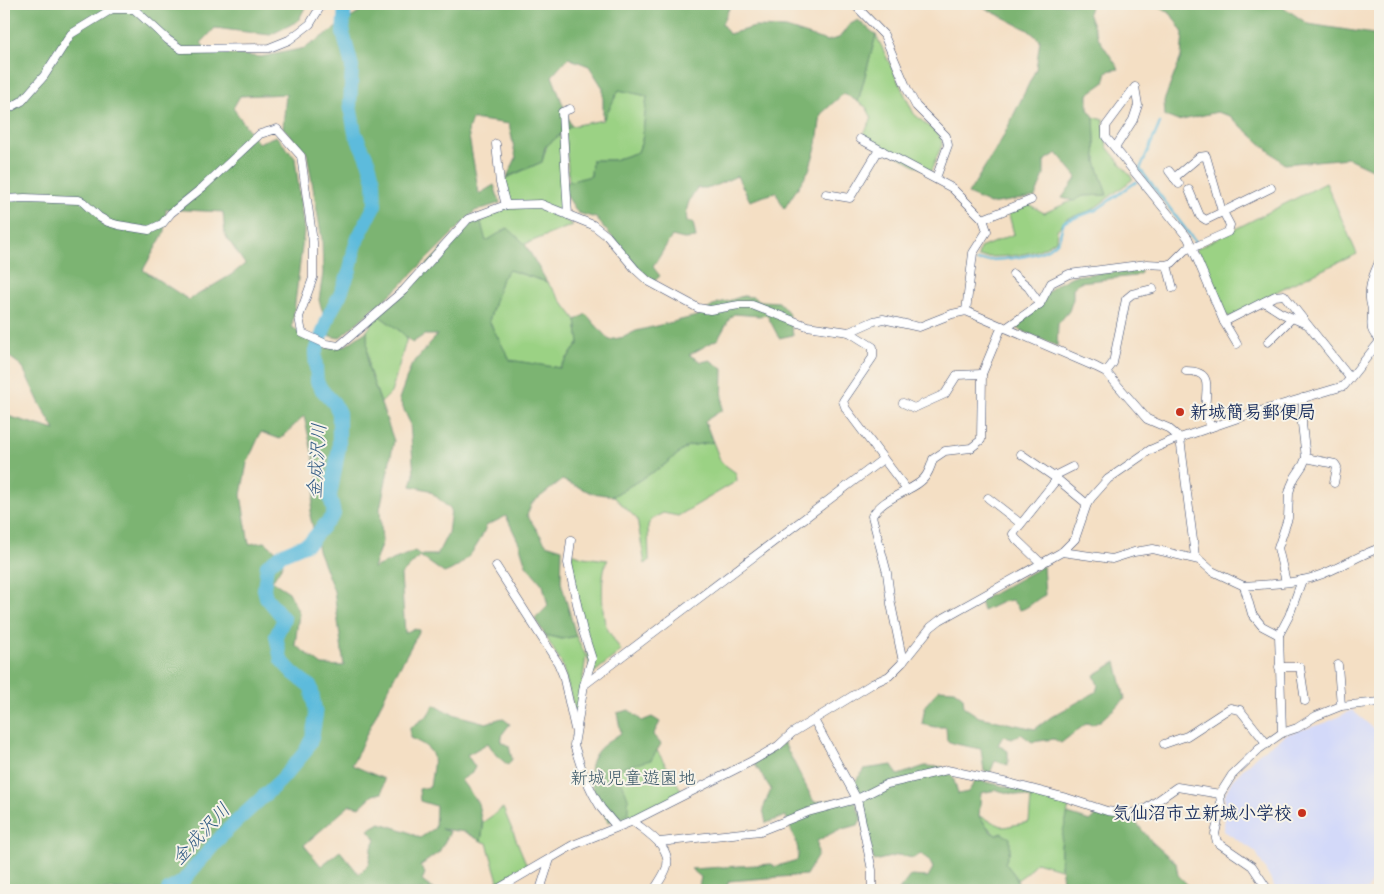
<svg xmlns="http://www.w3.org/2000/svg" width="1384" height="894" viewBox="0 0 1384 894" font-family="Pangolin,'Klee One',sans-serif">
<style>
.built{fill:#d3d9f9}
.green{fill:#9bd284;stroke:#5b8071}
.forest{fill:#7cb472;stroke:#4c7268;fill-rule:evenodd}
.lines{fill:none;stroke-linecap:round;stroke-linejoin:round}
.stream{stroke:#5dbbdc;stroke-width:2.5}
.river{stroke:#5dbbdc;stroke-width:14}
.minor-casing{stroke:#3c496d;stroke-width:9}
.minor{stroke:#fff;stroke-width:8}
.poi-dot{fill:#c8321e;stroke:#f7f3e8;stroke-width:2}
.labels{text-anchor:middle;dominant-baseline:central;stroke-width:4;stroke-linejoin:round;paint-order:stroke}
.poi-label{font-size:18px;font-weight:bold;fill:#1b2f5e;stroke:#f7f3e8;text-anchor:start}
.park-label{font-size:18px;fill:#3b5868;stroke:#f7f3e8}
.water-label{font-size:19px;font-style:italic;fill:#2f5984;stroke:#f7f3e8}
</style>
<rect width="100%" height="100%" fill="#f7f3e8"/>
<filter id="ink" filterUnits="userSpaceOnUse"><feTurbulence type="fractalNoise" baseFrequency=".02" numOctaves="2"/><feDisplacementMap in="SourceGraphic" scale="10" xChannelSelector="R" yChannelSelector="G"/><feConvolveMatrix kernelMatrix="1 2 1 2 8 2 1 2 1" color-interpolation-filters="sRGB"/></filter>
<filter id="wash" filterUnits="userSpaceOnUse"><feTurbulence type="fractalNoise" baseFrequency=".0096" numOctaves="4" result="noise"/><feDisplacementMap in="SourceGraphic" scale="20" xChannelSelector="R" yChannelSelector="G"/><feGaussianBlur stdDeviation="1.12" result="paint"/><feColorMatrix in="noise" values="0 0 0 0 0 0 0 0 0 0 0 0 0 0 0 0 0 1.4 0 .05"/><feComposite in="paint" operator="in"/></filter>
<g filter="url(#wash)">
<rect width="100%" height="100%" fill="#f4dfc4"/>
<polygon class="built" points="1352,710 1380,734 1380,858 1368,890 1276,890 1256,852 1224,831 1225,794 1232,780 1258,754 1287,734 1325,723"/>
<g class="green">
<polygon points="876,35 914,114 941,137 942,145 930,173 862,137 872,118 866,107 858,102"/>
<polygon points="619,90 647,96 642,141 638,152 614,160 592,160 591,176 569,182 565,131 571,126 603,120"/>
<path d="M1094,117l9,3 4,27 26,32 -41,31 -26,9 -9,11 -1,10c-21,17 -52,17 -78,17l2,-9 34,-14 -6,-23 20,-7 16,9 39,-17 24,-1 -11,-33z"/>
<polygon points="560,135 565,193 564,211 508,202 502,180 542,162 547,145"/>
<polygon points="1326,183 1357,254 1287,286 1231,317 1222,314 1196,249"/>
<polygon points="541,206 573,225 525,244 507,228 485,243 481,222 505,208"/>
<polygon points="509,270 547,282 576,320 579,343 559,368 509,360 489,321 502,278"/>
<polygon points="378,315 400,331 407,338 391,393 381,403 368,367 367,331"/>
<polygon points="713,442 721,462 736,473 737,481 678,516 663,513 652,519 648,525 649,561 645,564 637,519 613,496 663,466 688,446"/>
<path d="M572,553l11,4 25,3c-8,10 -6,49 -3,63 3,9 11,19 16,28l-30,24 -20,-111z"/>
<polygon points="545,635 562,639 576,636 586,656 577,720 562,664"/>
<polygon points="656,749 683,793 623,821 603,796 600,763"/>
<path d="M1035,794l35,7 -9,44 -1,24 -24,-7 -9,11 -10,7 -3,-6 -9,-11 5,-13c-11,-12 -22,-21 -31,-34l25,11 25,-5 2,-24z"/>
<polygon points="503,808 528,868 499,884 487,843 481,841 483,829 482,823"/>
</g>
<g class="forest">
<path d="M4,4h303l-9,17 -28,14 -55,-7 -14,15 8,9 52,5 44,-9 52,-34 7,-10h367l-9,20 7,10 26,-7 31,1 41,13 12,-3 10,-13 9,-5 18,15 -18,67 -14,-9 -23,21 -4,30 -8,26 -25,39 -8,-17 -26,9 -13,-25 -27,12h-13c-8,12 -12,19 -10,34h6l3,16 -12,1 -12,-3 -19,31 7,9 -6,5 -16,-13 -42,-50 -18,-5 -19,-29 32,-8 1,-16h22l24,-8 4,-11 5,-45 -28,-6 -16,30v-32l-14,-22 -21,-8 -16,18 19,50 -26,21 -3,15 -35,15 9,-19 -7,-34 -37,-5 -4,12 11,63 15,-9 6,18 -25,8 -77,77 -59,50 -9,-2 -11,-36 4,-27 -1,-34 -15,-86 -24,-25 3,-34 -46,2 -7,12 25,35 18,-7 19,22 9,73 -12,96 31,21 22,-2 22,-15 1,36 26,74 -14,68 2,33 -9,26 42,-17 5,4h17l11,-22 3,-23 -22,-20 -18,-4 3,-11 -4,-52 -11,-24 12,-33 26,-31h-13l-12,8 -12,-12 -22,-16 94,-97 7,-3 7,26 22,-13 17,16 22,38 -38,-12 -7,8 -13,43 21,39 50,8 19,-25 -3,-23 10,-6 23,26 15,-3 12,-6 61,-15 21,-13 10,-2 15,-5 10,1 8,4 18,1 9,10 5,23 -14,3 -12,-23 -7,1 -26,-2 -4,4 -12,21 -29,16 13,7 8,-2 13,9 -1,41 -17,11 8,21 -25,4 -25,20 -50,30 -21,-3 -30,-13 -30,23 -5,12 19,29 16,5 -1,33 15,54 -14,3 -17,-4 -10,-16 13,-13 -5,-21 -17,-20 -7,-22 -13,-27 -20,10c-7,20 -21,40 -42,47l-24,-17 -19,19 4,58 8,-4 7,1 -29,53 -39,82 32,14 -2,14 -9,2 -13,12 -10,-2 -46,40 17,21 19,-15 19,23 10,-10 2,-14 5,-11 -8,-9 12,-7 26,8 14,7 15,-10 1,-22 -16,-5 -1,-12 11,-2c4,-30 10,-36 -20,-49v-10l17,-12 7,-11 18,9 34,9 16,-5 8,6 -7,9 -2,9 8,4 3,13 -4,6 -12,-10 -8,-12 -21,12 8,12 -3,6 -11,7 17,23 5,26 -2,12 -16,-9 -24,-3 9,3 -11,20 -19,14 5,7 -3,8 12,9h-430v-475l51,15 -15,-26 -18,-38 -18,-13zM166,209l57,3 2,23 20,29 -14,11 -42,25 -46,-30 22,-39zM304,416l14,62 -8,37 8,35 16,41 10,75 -22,-1 -27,-20 4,-32 -10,-21 -17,-11 11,-17 -7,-13 -11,-9 -16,2 -8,-49 6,-32 14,-31 19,7z"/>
<polygon points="977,4 1091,4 1088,13 1099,39 1119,69 1107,71 1104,83 1088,94 1088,109 1094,117 1096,162 1107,195 1083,196 1074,201 1062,198 1077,177 1057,153 1044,161 1044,175 1035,197 990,204 968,194 1002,139 1036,69 1040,40 1028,30"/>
<polygon points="1154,4 1279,4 1308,24 1380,35 1380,173 1348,158 1284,164 1230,116 1217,112 1178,121 1165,116 1164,101 1181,57 1183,33 1171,14"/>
<polygon points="1136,269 1141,270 1141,273 1135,276 1080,282 1073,288 1073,299 1069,311 1058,324 1057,346 1018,329 1016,325 1054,286 1073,276"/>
<path d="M1043,566l2,29c-9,4 -16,13 -25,15l-8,-10 -10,2 -19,9 -3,-10z"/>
<polygon points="1116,662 1125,699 1100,721 1092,725 1087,723 1061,743 1054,739 1032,742 1021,734 1012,739 1003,736 998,745 1008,751 1008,765 995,761 990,773 984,771 981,749 956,744 947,741 946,727 935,727 922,724 925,706 939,689 954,690 963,697 964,707 979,717 1035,729 1051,717 1096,692 1098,685 1094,675"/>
<path d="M629,710l13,11 10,-4 8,5 -7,13 8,9 -10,16 -34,9 11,29v16l-20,8c-9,-20 -28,-48 -11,-70 5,-7 17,-14 24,-19l-4,-20z"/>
<path d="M784,743l30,59 40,-5 7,22 -3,6 -20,5 -21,11 1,14 -12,20 -77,6 -4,9 -26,-3 2,-10 -10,-8 81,-5 2,3 23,-7c5,-14 -8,-30 -11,-44l-20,7 -3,-14 8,-20 -17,-26z"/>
<path d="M892,765l6,10 27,-9 17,1 11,10 5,17 10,-2 8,-12 19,4 40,10 -4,4 -35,-8 -15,3 -2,23 12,16 5,3 5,-2 9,5v12l-5,13c7,8 14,16 14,27h-120l11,-14 18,1 5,-9 -4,-8 -8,-6 -8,4 -14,-3 -25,6 -20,-74 1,-5 9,-13z"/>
<path d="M1100,812l32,6 20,24 24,21 2,12 15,15h-128c-6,-25 -6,-52 3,-76l22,7z"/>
</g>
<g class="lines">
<g class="stream">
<polyline points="1160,123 1140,169 1196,243"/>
<path d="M977,261c20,-1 65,-3 79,-18 6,-6 4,-14 8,-21l32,-12 40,-28"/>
</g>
<polyline class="river" points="168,890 182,882 224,833 281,780 305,752 312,738 316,715 311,687 293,673 281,660 276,636 284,619 266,597 264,589 267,565 283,554 309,543 334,514 330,496 339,448 339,413 334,403 322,390 317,382 315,354 330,313 340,295 350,270 354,250 358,238 375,205 374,181 369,163 355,133 350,106 352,66 343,33 345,4"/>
</g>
</g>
<g filter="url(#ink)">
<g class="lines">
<defs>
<g id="minor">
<polyline points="854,4 884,35 908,91 916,106 946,136 948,145 936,178"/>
<polyline points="4,111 22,101 44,76 71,34 112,9 134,9 168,40 181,49 269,48 289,40 310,24 322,4"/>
<polyline points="860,139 952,188 983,219 987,231 973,253 966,311"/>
<polyline points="496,144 500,183 506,205"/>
<polyline points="1115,148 1133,120 1138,105 1135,87 1106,126 1106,137 1188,238 1224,322 1275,296 1284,295 1350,378"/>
<polyline points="1169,171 1179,184"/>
<polyline points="1189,190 1200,216 1206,220 1271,188"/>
<polyline points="826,194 850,198 877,153 883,151"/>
<polyline points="4,199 25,198 79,200 83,202 99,217 108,222 118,225 149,230 162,224 171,213 203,187 260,134 277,129 301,156 313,242 313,278 299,317 302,333 326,344 339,346 404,290 468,219 506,205 541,204 593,225 607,236 636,270 648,281 698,308 710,310 739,305 752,305 807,326 849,332 874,321 883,319 919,327 952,314 966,311 1096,367 1106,372 1147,419 1168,428 1180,438 1195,556 1212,571 1244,586"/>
<polyline points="568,215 562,112 570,109"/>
<polyline points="983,219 1031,200"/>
<path d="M1380,260c-5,11 -12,26 -10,39 0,4 2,8 2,12 0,14 -4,19 8,29"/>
<polyline points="1167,265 1173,288"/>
<polyline points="1013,274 1028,287 1040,304"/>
<polyline points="1264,302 1281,313 1304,323"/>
<polyline points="1224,322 1237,344"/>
<polyline points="1006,328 1040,304 1051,283 1069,274 1147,264 1165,265 1172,263 1185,250 1199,245 1228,232 1230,225 1221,208 1206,156 1199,157 1174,178"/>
<path d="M849,332l24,15v10l-30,44 3,8 61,81c16,-8 21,-13 26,-31l12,-8 26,-3 10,-8 1,-66 20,-48"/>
<polyline points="1268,342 1292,318"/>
<path d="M1186,371c31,0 17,22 20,41 1,5 3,11 5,15"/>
<polyline points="1106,372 1113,363 1126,299 1132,294 1153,289"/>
<polyline points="903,403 914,408 945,394 957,375 982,374"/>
<polyline points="1021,454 1057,479"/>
<polyline points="1306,458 1335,464 1337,467 1334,483"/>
<polyline points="1054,476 1072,467"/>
<polyline points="988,498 1020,523"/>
<polyline points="571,540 568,563 583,631 592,659 584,685 574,745 583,773 593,794 601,808 617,827"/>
<polyline points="1062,552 1112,559 1134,552 1153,549 1199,560"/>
<polyline points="1042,564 1016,539 1013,534 1057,479 1087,504"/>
<polyline points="496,566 558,663 563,675 575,729"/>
<polyline points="1286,582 1278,548 1288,518 1289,493 1291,486 1295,477 1303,465 1306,458 1302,424 1303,398"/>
<polyline points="1279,635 1289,616 1302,580"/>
<path d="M903,662l-12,-58 -4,-31 -15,-57c8,-13 22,-19 35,-26"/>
<polyline points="1338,665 1341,706"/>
<polyline points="1279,667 1300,667 1305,701"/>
<polyline points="584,685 883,459"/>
<path d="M1282,733l-3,-98 -17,-9 -10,-12 -8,-28c24,-2 50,-2 73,-10 22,-7 41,-21 63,-28"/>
<polyline points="1164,744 1187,736 1230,708 1240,710 1267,744"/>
<path d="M633,821c14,12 38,25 34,45 -2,8 -9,17 -13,24"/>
<polyline points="660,842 760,831 808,812 857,799 814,720"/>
<polyline points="496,890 573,845 633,821 752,761 778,746 792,733 872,684 889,676 903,662 931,627 940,620 1062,552 1075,539 1087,504 1092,497 1108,479 1150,450 1171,441 1247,415 1344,386 1380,341"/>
<polyline points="540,890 550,859"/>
<polyline points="872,890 872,870 857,799 887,784 947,770 1013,784 1067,798 1107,811 1129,814 1147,808 1177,787 1220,794"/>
<polyline points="1268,890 1252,866 1217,842 1215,834 1221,806 1220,794 1232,775 1259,749 1282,733 1297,728 1316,716 1341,706 1380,702"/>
</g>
</defs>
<use href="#minor" class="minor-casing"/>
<use href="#minor" class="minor"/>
</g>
</g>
<g class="poi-dot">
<circle cx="1180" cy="412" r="5"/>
<circle cx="1302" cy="813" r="5"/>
</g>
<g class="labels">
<g class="poi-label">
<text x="1190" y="412">新城簡易郵便局</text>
<text x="1292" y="813" text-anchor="end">気仙沼市立新城小学校</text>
</g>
<g class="park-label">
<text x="633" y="778">新城児童遊園地</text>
</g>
<g class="water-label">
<text transform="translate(317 461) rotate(-86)">金成沢川</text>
<text transform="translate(201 834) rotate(-47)">金成沢川</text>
</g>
</g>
<rect width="1384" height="894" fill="none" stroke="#f7f3e8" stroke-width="20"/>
</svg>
